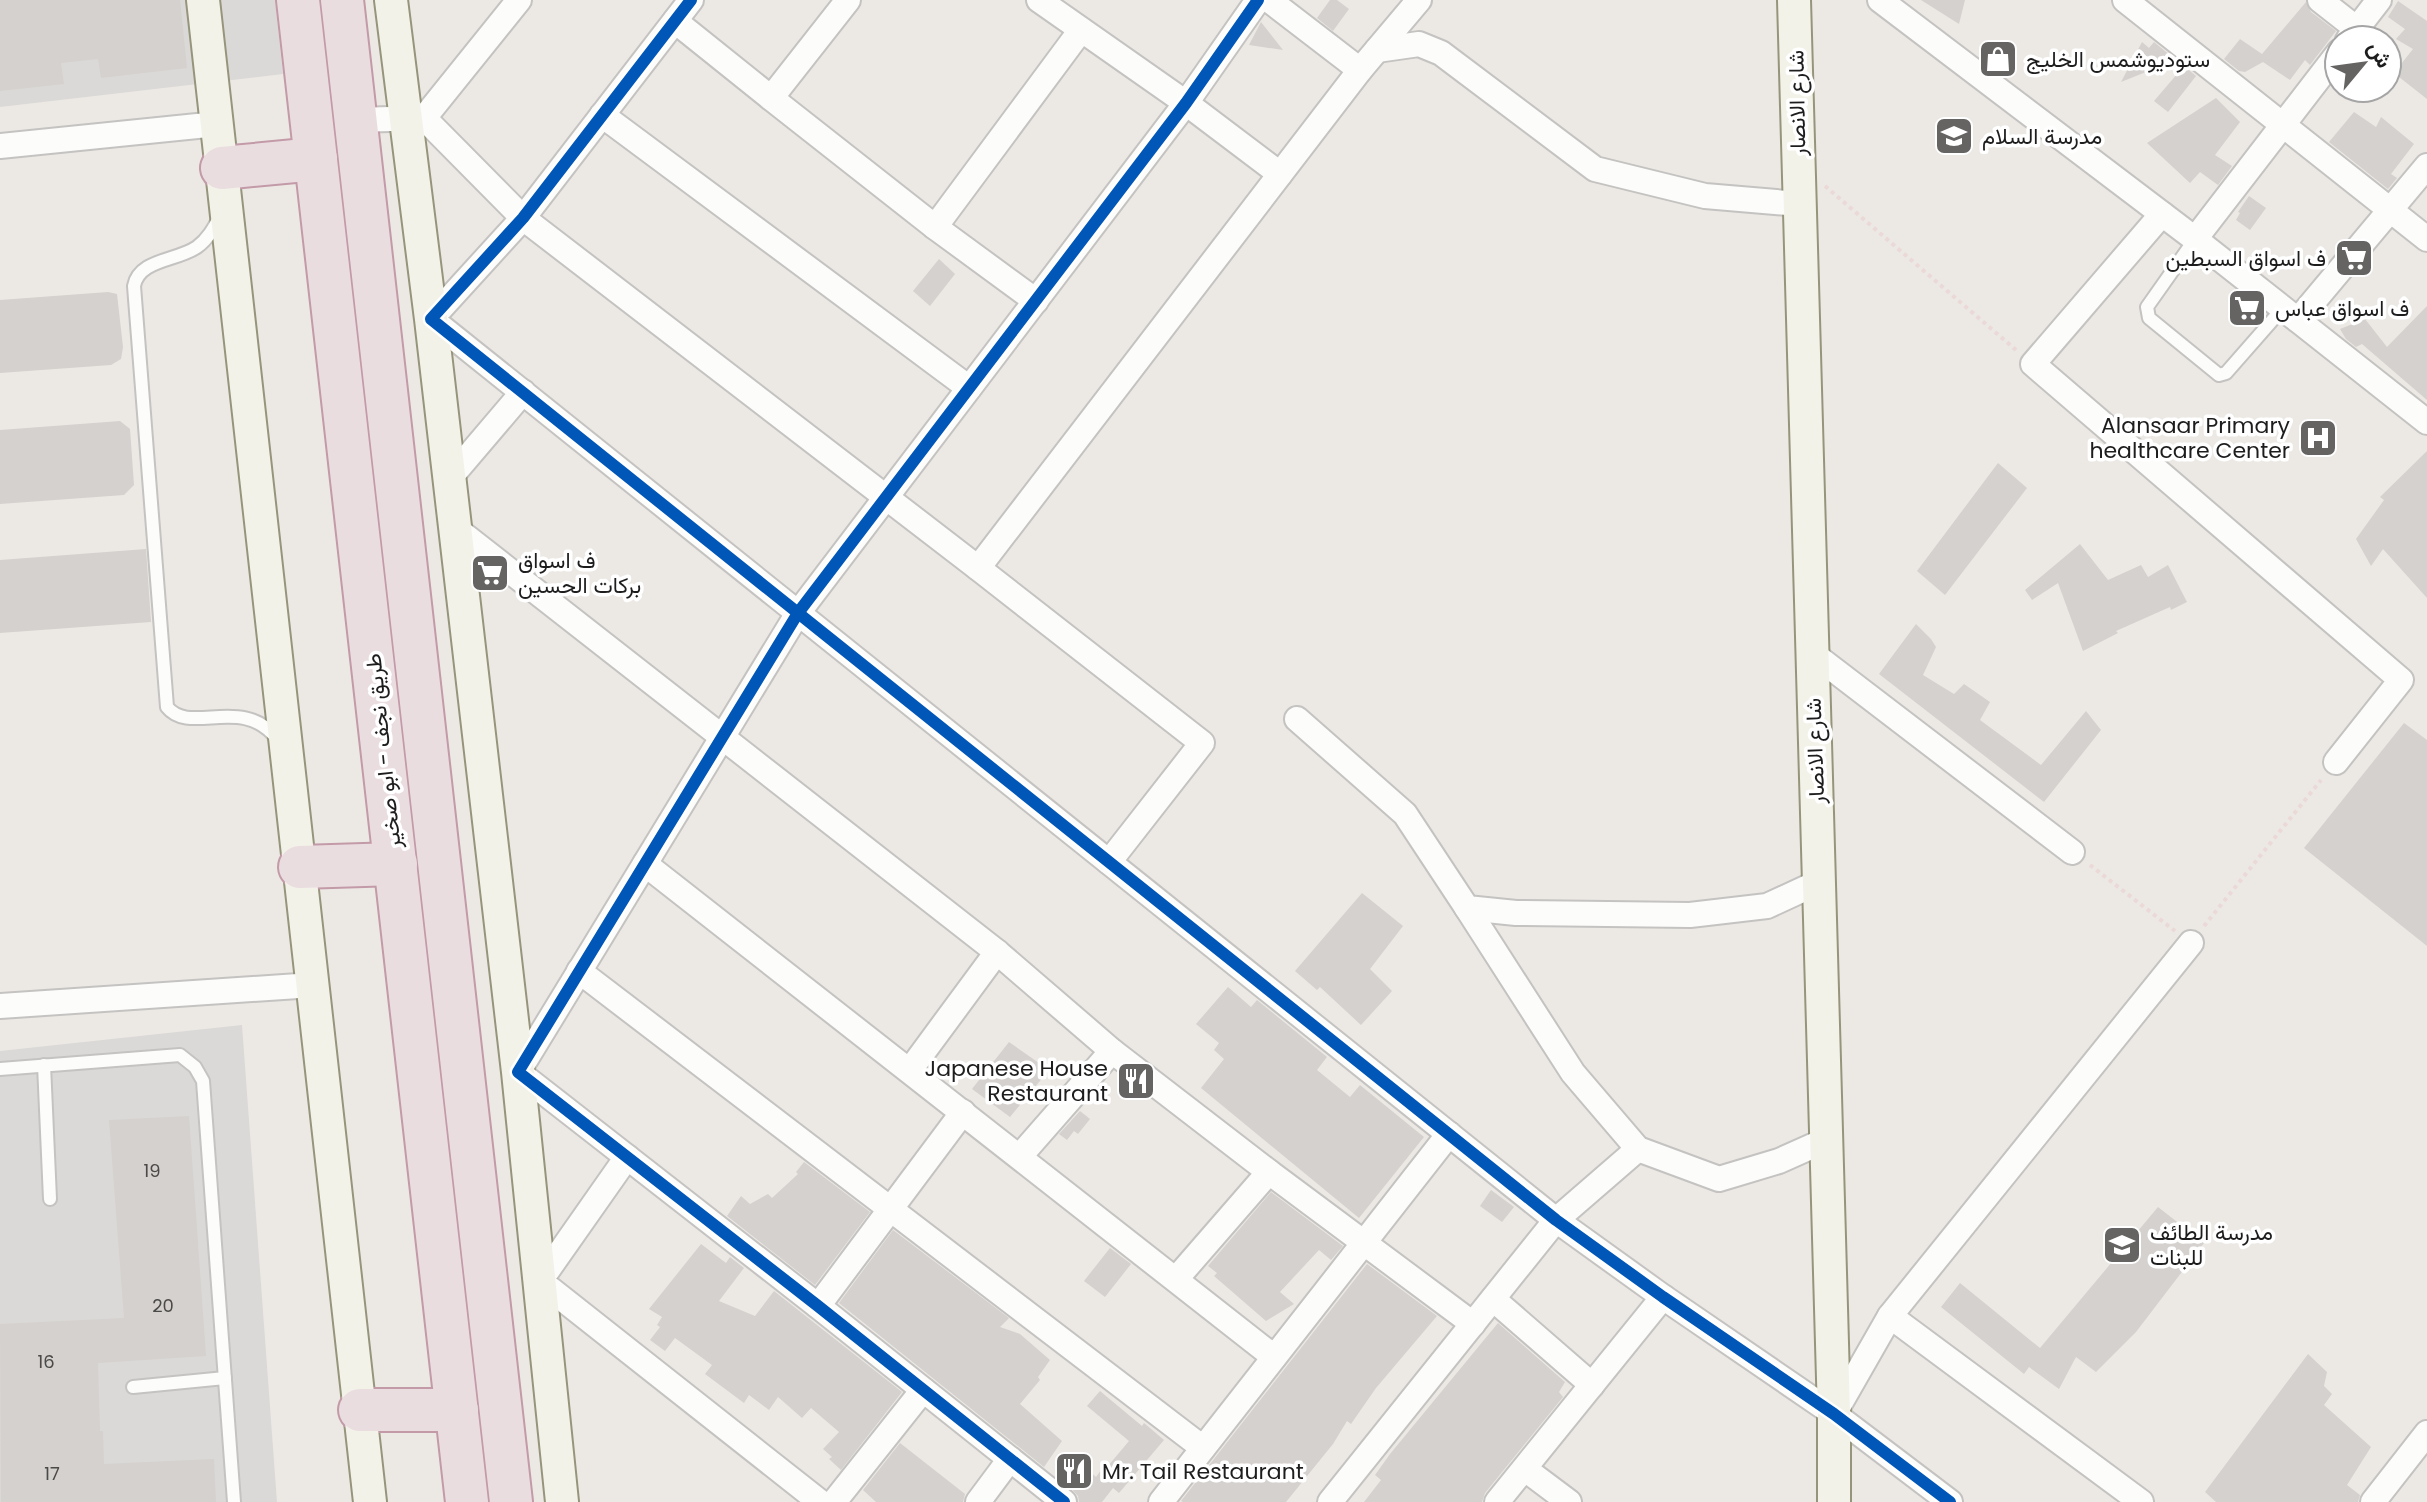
<svg xmlns="http://www.w3.org/2000/svg" width="2427" height="1502" viewBox="0 0 2427 1502" font-family="Poppins,Vazirmatn,sans-serif">
<style>
.residential{fill:#dbd9d7}
.building{fill:#d4d1ce}
.lines{fill:none;stroke-linecap:round;stroke-linejoin:round}
.lane-casing{stroke:#c4c3c1;stroke-width:16}
.street-casing{stroke:#c4c3c1;stroke-width:28}
.secondary-casing{stroke:#96957c;stroke-width:36}
.highway-casing{stroke:#c39aa8;stroke-width:46}
.path{stroke:#ebd9d7;stroke-width:4;stroke-dasharray:4 4;stroke-linecap:butt}
.lane{stroke:#fcfcfb;stroke-width:12}
.street{stroke:#fcfcfb;stroke-width:24}
.secondary{stroke:#f3f2e9;stroke-width:32}
.highway{stroke:#eadde0;stroke-width:42}
.cycleway-casing{stroke:#fff;stroke-width:17}
.cycleway{stroke:#0057b8;stroke-width:12}
.labels{text-anchor:middle;dominant-baseline:central;stroke-width:7;stroke-linejoin:round;paint-order:stroke}
.number-label{font-size:18px;fill:#4b4a49}
.poi-label{font-size:22px;fill:#1d1d1d;stroke:#fff;text-anchor:start}
.street-label{font-size:22px;fill:#1d1d1d;stroke:#fff}
</style>
<rect width="100%" height="100%" fill="#ece9e5"/>
<g class="residential">
<polygon points="0,0 275,0 283,74 0,107"/>
<polygon points="242,1025 277,1502 0,1502 0,1051"/>
</g>
<g class="building">
<polygon points="0,0 180,0 187,68 101,78 98,59 61,63 64,84 0,91"/>
<polygon points="1330,0 1337,0 1349,9 1333,31 1317,18"/>
<polygon points="1921,0 1965,0 1959,24"/>
<polygon points="2398,1 2427,21 2427,99 2394,73 2413,49 2396,39 2405,29 2388,17"/>
<polygon points="2306,2 2311,12 2336,31 2310,65 2305,60 2290,80 2263,62 2245,72 2239,71 2224,59 2240,39 2262,54"/>
<polygon points="1261,22 1283,50 1249,45"/>
<polygon points="2142,42 2149,48 2154,42 2176,60 2121,82"/>
<polygon points="2184,66 2196,76 2168,112 2154,101"/>
<polygon points="2216,98 2240,122 2215,155 2232,166 2218,185 2200,172 2190,183 2147,143"/>
<polygon points="2354,112 2376,127 2381,117 2414,144 2391,174 2397,178 2388,189 2329,142"/>
<polygon points="2249,196 2266,208 2250,230 2236,220 2240,213 2238,212"/>
<polygon points="939,259 955,274 930,306 913,291"/>
<polygon points="108,292 117,294 123,347 121,359 111,365 0,373 0,300"/>
<polygon points="2427,306 2427,400 2362,344 2356,347 2346,339 2340,329 2365,319 2387,347"/>
<polygon points="120,421 130,429 134,485 124,495 0,504 0,430"/>
<polygon points="2427,451 2427,598 2383,549 2371,566 2356,539 2384,500 2380,497"/>
<polygon points="1998,463 2027,488 1945,595 1917,571"/>
<polygon points="2080,544 2108,580 2141,565 2148,577 2168,565 2187,602 2171,610 2170,607 2116,631 2118,633 2083,651 2058,583 2032,600 2025,590"/>
<polygon points="146,549 151,622 0,633 0,560"/>
<polygon points="1916,624 1931,639 1936,647 1923,675 1954,694 1964,684 1990,702 1980,720 2041,765 2086,711 2101,730 2044,802 1879,674"/>
<polygon points="2404,723 2427,740 2427,946 2304,848"/>
<polygon points="1362,893 1403,926 1370,969 1392,991 1361,1025 1320,987 1317,990 1295,971"/>
<polygon points="1228,987 1251,1007 1257,1000 1327,1057 1317,1070 1350,1097 1360,1085 1424,1137 1359,1218 1201,1088 1224,1059 1214,1050 1219,1043 1196,1024"/>
<polygon points="1009,1042 1049,1070 1010,1117 972,1089"/>
<polygon points="1080,1111 1090,1119 1078,1134 1074,1131 1067,1140 1059,1134"/>
<polygon points="189,1116 206,1356 98,1363 100,1431 103,1431 104,1464 214,1459 216,1502 1,1502 0,1324 124,1318 109,1120"/>
<polygon points="804,1162 870,1212 815,1285 727,1216 741,1196 750,1204 768,1194 772,1198 798,1174 796,1172"/>
<polygon points="1491,1190 1514,1207 1502,1222 1480,1206"/>
<polygon points="1271,1192 1343,1246 1331,1260 1319,1250 1280,1292 1294,1304 1266,1321 1214,1276 1217,1273 1208,1266"/>
<polygon points="2158,1207 2204,1243 2136,1332 2096,1372 2076,1357 2059,1389 2029,1367 2024,1374 1941,1307 1960,1283 2040,1348"/>
<polygon points="893,1230 1009,1318 1000,1327 1020,1334 1050,1360 1038,1377 1040,1380 1020,1404 1062,1441 1044,1467 839,1303"/>
<polygon points="701,1244 726,1263 730,1257 744,1268 719,1301 755,1316 774,1291 902,1392 841,1470 829,1459 832,1457 823,1449 839,1432 811,1408 802,1418 778,1397 769,1410 749,1395 744,1403 705,1374 712,1365 675,1338 665,1351 650,1340 660,1327 657,1325 662,1317 649,1309"/>
<polygon points="1110,1248 1131,1264 1105,1297 1084,1281"/>
<polygon points="1367,1264 1437,1316 1376,1388 1351,1424 1347,1421 1333,1444 1286,1502 1183,1502 1181,1501"/>
<polygon points="1498,1323 1565,1382 1559,1392 1563,1397 1485,1493 1482,1502 1364,1502 1381,1480 1375,1475 1390,1454"/>
<polygon points="2308,1354 2327,1372 2324,1386 2332,1394 2324,1405 2371,1447 2347,1485 2360,1495 2358,1502 2216,1502 2205,1492"/>
<polygon points="1100,1391 1142,1426 1144,1423 1164,1440 1119,1493 1113,1488 1102,1502 1079,1502 1078,1496 1069,1486 1085,1467 1096,1477 1101,1470 1103,1472 1129,1441 1087,1406"/>
<polygon points="900,1443 965,1494 963,1502 876,1502 863,1490"/>
</g>
<g class="lines">
<defs>
<g id="lane">
<path d="M220,216c-6,12 -12,23 -23,31 -20,14 -58,12 -63,39l33,421c23,29 76,-13 110,32"/>
<polyline points="2195,239 2147,307 2149,318 2219,375 2226,373 2283,308"/>
<polyline points="44,1065 50,1199"/>
<polyline points="0,1069 180,1055 195,1067 203,1081 234,1502"/>
<polyline points="133,1387 225,1378"/>
</g>
<g id="street">
<polyline points="691,0 523,218 431,319 1556,1220 1663,1297 1834,1414 1950,1502"/>
<polyline points="848,0 771,98 935,227 1081,30"/>
<polyline points="1039,0 1186,103 1280,174"/>
<polyline points="1269,0 1360,70"/>
<polyline points="1880,0 2195,239 2427,422"/>
<polyline points="2125,0 2427,239"/>
<polyline points="2320,0 2357,29"/>
<polyline points="675,21 771,98"/>
<polyline points="2348,40 2379,0"/>
<polyline points="1377,50 1419,44 1441,53 1595,169 1705,196 1799,204"/>
<polyline points="602,115 969,388"/>
<polyline points="424,118 523,218 978,568 1202,743 1109,862"/>
<polyline points="356,120 424,118 519,0"/>
<polyline points="0,146 217,124"/>
<polyline points="2162,214 2033,364 2401,680 2336,762"/>
<polyline points="935,227 1036,301"/>
<polyline points="2195,239 2339,52"/>
<polyline points="2298,320 2427,166"/>
<polyline points="449,479 523,392"/>
<polyline points="455,528 997,952 1112,1051"/>
<polyline points="978,568 1360,70 1419,0"/>
<polyline points="1812,653 2072,852"/>
<polyline points="1297,719 1405,814 1467,908 1516,913 1690,915 1767,906 1819,882"/>
<polyline points="645,864 1274,1357"/>
<polyline points="1467,908 1573,1073 1638,1149 1719,1179 1779,1161 1826,1140"/>
<polyline points="579,971 1203,1448"/>
<polyline points="0,1006 313,985"/>
<polyline points="910,1070 997,952"/>
<polyline points="1020,1156 1112,1051 1269,1172 1176,1279"/>
<polyline points="627,1157 540,1281 820,1502"/>
<polyline points="1269,1172 1473,1324"/>
<polyline points="1493,1299 1592,1385"/>
<polyline points="818,1306 963,1112"/>
<polyline points="1890,1316 2141,1502"/>
<polyline points="1834,1414 1890,1316 2191,943"/>
<polyline points="1525,1469 1569,1502"/>
<polyline points="834,1502 923,1390"/>
<polyline points="978,1502 1010,1459"/>
<polyline points="1064,1502 818,1306 518,1072 798,613 1186,103 1258,0"/>
<polyline points="1161,1502 1449,1134"/>
<polyline points="1330,1502 1556,1220 1638,1149"/>
<polyline points="1497,1502 1663,1297"/>
<polyline points="2373,1502 2427,1433"/>
</g>
<g id="secondary">
<polyline points="203,0 370,1502"/>
<polyline points="391,0 431,319 518,1072 562,1502"/>
<polyline points="1794,0 1834,1414 1834,1502"/>
</g>
<g id="highway">
<polyline points="298,0 467,1502"/>
<polyline points="342,0 511,1502"/>
<polyline points="222,168 316,159"/>
<polyline points="300,867 396,864"/>
<polyline points="360,1410 457,1410"/>
</g>
</defs>
<use href="#lane" class="lane-casing"/>
<use href="#street" class="street-casing"/>
<use href="#secondary" class="secondary-casing"/>
<use href="#highway" class="highway-casing"/>
<g class="path">
<polyline points="1825,186 2016,350"/>
<polyline points="2090,865 2175,931"/>
<polyline points="2204,926 2321,780"/>
</g>
<use href="#lane" class="lane"/>
<use href="#street" class="street"/>
<use href="#secondary" class="secondary"/>
<use href="#highway" class="highway"/>
<defs>
<g id="cycleway">
<polyline points="691,0 523,218 431,319 1556,1220 1663,1297 1834,1414 1950,1502"/>
<polyline points="1064,1502 818,1306 518,1072 798,613 1186,103 1258,0"/>
</g>
</defs>
<use href="#cycleway" class="cycleway-casing"/>
<use href="#cycleway" class="cycleway"/>
</g>
<defs>
<symbol id="shop-square" viewBox="-11 -11 22 22"><rect x="-9" y="-9" width="18" height="18" rx="4" fill="#656463" stroke="#fff"/><path d="M-5-2.5h2.3a2.7 3.5 0 0 1 5.4 0H5L5.5 6h-11ZM-1.5-2.5h3a1.5 2.3 0 0 0-3 0Z" fill="#fff"/></symbol>
<symbol id="school-square" viewBox="-11 -11 22 22"><rect x="-9" y="-9" width="18" height="18" rx="4" fill="#656463" stroke="#fff"/><path d="M0-5L7-2L0 1L-7-2ZM-4 1L0 2.5L4 1V4Q0 6-4 4Z" fill="#fff"/></symbol>
<symbol id="supermarket-square" viewBox="-11 -11 22 22"><rect x="-9" y="-9" width="18" height="18" rx="4" fill="#656463" stroke="#fff"/><path d="M-6-5.5h2.5l.6 2H6L4.5 2H-2.5L-4.4-4H-6ZM-1.5 3.2a1.3 1.3 0 1 0 .1 0ZM3 3.2a1.3 1.3 0 1 0 .1 0Z" fill="#fff"/></symbol>
<symbol id="hospital-square" viewBox="-11 -11 22 22"><rect x="-9" y="-9" width="18" height="18" rx="4" fill="#656463" stroke="#fff"/><path d="M-5-5h3v3.5h4V-5h3V5h-3V1.5h-4V5h-3Z" fill="#fff"/></symbol>
<symbol id="restaurant-square" viewBox="-11 -11 22 22"><rect x="-9" y="-9" width="18" height="18" rx="4" fill="#656463" stroke="#fff"/><path d="M-5-6h1v4h1v-4h1v4h1v-4h1v5L-1.5 .5V6h-2V.5L-5-1ZM5-6V6H3V1.5H1.5Q1.5-4 5-6Z" fill="#fff"/></symbol>
</defs>
<g fill-rule="evenodd">
<use href="#shop-square" x="1976" y="37" width="44" height="44"/>
<use href="#school-square" x="1932" y="114" width="44" height="44"/>
<use href="#supermarket-square" x="2332" y="236" width="44" height="44"/>
<use href="#supermarket-square" x="2225" y="286" width="44" height="44"/>
<use href="#hospital-square" x="2296" y="416" width="44" height="44"/>
<use href="#supermarket-square" x="468" y="551" width="44" height="44"/>
<use href="#restaurant-square" x="1114" y="1059" width="44" height="44"/>
<use href="#school-square" x="2100" y="1223" width="44" height="44"/>
<use href="#restaurant-square" x="1052" y="1449" width="44" height="44"/>
</g>
<g class="labels">
<g class="number-label">
<text x="152" y="1170">19</text>
<text x="163" y="1305">20</text>
<text x="46" y="1361">16</text>
<text x="52" y="1473">17</text>
</g>
<g class="poi-label">
<text x="2026" y="59">ستوديوشمس الخليج</text>
<text x="1982" y="136">مدرسة السلام</text>
<text x="2326" y="258" text-anchor="end">ف اسواق السبطين</text>
<text x="2275" y="308">ف اسواق عباس</text>
<text x="2290" y="425" text-anchor="end">Alansaar Primary<tspan x="2290" dy="25">healthcare Center</tspan></text>
<text x="518" y="560">ف اسواق<tspan x="518" dy="25">بركات الحسين</tspan></text>
<text x="1108" y="1068" text-anchor="end">Japanese House<tspan x="1108" dy="25">Restaurant</tspan></text>
<text x="2150" y="1232">مدرسة الطائف<tspan x="2150" dy="25">للبنات</tspan></text>
<text x="1102" y="1471">Mr. Tail Restaurant</text>
</g>
<g class="street-label">
<text transform="translate(1797 103) rotate(-91)">شارع الانصار</text>
<text transform="translate(383 751) rotate(-96)">طريق نجف - ابو صخير</text>
<text transform="translate(1815 751) rotate(-92)">شارع الانصار</text>
</g>
</g>
<g transform="translate(2363 64) rotate(61)"><circle r="38" fill="#ffffff" stroke="#a5a5a5" stroke-width="2"/>
<path d="M0-6L14 30L0 20L-14 30Z" fill="#656463"/>
<text y="-12" font-size="22" font-weight="bold" text-anchor="middle" fill="#1d1d1d">ش</text>
</g>
</svg>
